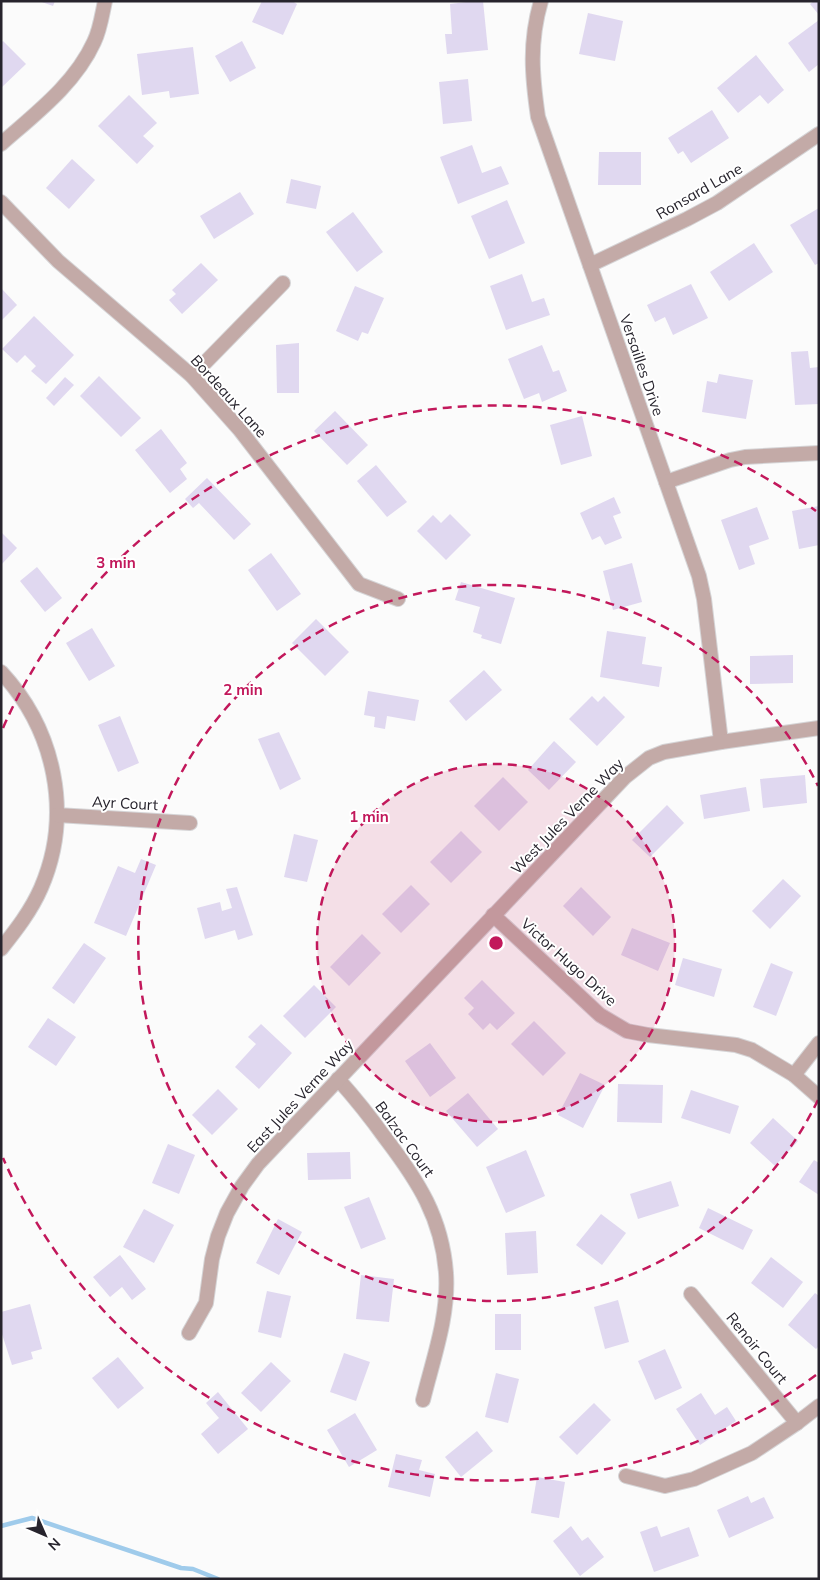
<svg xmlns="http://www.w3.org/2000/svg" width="820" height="1580" viewBox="0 0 820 1580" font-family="Mulish,sans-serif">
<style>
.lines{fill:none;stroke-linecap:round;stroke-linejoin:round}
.stream{stroke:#9fcbeb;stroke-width:4.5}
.building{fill:#e0d8f0}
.street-casing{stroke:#d5d4d6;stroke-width:16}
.street{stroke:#c3aaa7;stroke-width:14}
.ring{fill:none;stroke:#c2185b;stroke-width:2.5;stroke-dasharray:9 6}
.labels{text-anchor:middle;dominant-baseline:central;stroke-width:4;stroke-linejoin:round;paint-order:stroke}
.street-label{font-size:15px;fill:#27242d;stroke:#fff}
.centre{fill:#c2185b;stroke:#fff;stroke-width:2.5}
.ring-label{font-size:15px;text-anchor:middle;font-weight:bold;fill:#c2185b;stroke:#fff;stroke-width:4;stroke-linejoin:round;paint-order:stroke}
</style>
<rect width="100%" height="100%" fill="#fbfbfb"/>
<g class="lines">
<polyline class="stream" points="1,1526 32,1518 181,1568 193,1569 218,1579"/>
</g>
<g class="building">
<polygon points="39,1 55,1 53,6"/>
<polygon points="262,1 292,1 297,4 283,35 252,22"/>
<polygon points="474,1 483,1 488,50 447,54 445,34 452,34 450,4"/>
<polygon points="814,1 819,1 819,15 810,4"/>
<polygon points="588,13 623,21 615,61 579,54"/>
<polygon points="819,20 819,64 809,72 788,43"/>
<polygon points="3,41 26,64 1,88 1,43"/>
<polygon points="242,41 256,68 230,82 215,56"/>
<polygon points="193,47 199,94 170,98 169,91 142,95 137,54"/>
<polygon points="756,55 784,90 768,104 760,95 738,113 717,88"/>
<polygon points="468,79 472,121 443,124 439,82"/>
<polygon points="129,95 157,123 143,136 154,146 137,164 98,126"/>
<polygon points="712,110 729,138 691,163 683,151 678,154 668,138"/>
<polygon points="472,145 482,173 501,166 509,184 458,204 440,157"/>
<polygon points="599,152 641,152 641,185 598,185"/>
<polygon points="72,159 95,180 69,209 46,188"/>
<polygon points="291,179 321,186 316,209 286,203"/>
<polygon points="240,192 254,214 214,239 200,216"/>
<polygon points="507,200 525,243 489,259 471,216"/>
<polygon points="819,208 819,263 815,265 790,225"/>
<polygon points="353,212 383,252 357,272 326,232"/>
<polygon points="754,243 773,272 729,301 710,272"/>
<polygon points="201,263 218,280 182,314 169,300 176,294 172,290"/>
<polygon points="522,274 532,302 544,298 550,315 506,330 490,286"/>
<polygon points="691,284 708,318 673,335 665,317 655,322 647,305"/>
<polygon points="355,286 384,298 368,334 362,332 358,341 336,331"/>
<polygon points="1,288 17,305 1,321"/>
<polygon points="34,316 74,355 46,384 31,371 36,366 25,355 17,363 2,349"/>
<polygon points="299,343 299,393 277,393 276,345"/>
<polygon points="542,345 553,372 559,370 567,391 542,402 539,393 524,399 508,359"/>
<polygon points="808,351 810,368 819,367 819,404 795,405 791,352"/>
<polygon points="719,374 753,380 746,419 702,412 707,381 717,383"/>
<polygon points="99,376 141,418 121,437 80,396"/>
<polygon points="65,377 74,385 54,406 46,398"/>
<polygon points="335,411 368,445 347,465 314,431"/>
<polygon points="582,416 592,456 561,465 550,425"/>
<polygon points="161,429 187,463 180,469 187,479 170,493 135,450"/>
<polygon points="376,465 407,502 387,517 357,481"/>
<polygon points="207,478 251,524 234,540 199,503 193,508 185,499"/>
<polygon points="614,497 621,513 613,516 622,538 605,545 600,536 592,540 580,513"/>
<polygon points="819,506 819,545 799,549 792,511"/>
<polygon points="757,507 769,539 749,546 755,564 739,570 721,520"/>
<polygon points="450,514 471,535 446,560 417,531 433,515 441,523"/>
<polygon points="1,532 17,548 1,565"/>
<polygon points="271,553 301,594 277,611 248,570"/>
<polygon points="632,563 642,602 613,610 603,571"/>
<polygon points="37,567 62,598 45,612 20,581"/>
<polygon points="461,582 515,598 501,644 481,638 482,635 473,632 480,607 455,600"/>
<polygon points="316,619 349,652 325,676 292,643"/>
<polygon points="92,628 115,666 89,681 66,643"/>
<polygon points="607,631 646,637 642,664 662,667 659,687 600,677"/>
<polygon points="793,655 793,683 750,684 750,656"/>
<polygon points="484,670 502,690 466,721 449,701"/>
<polygon points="368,691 419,700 415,721 387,716 385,729 374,727 375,717 364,715"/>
<polygon points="592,696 598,702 604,696 625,717 597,746 569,719"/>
<polygon points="120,716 139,763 118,772 98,725"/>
<polygon points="279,732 301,779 280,790 258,739"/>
<polygon points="554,741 576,762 549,790 528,770"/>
<polygon points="805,775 807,803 763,808 760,779"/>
<polygon points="503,777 528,802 499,831 474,806"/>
<polygon points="746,787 750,811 704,819 700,795"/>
<polygon points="667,805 684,823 650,857 632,840"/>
<polygon points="461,831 482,852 451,883 430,862"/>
<polygon points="294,834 318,840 307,882 284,877"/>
<polygon points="141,859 156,865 126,936 94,923 118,866 135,873"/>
<polygon points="783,879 801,896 770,929 752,911"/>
<polygon points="411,885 430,904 401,933 382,914"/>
<polygon points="237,887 253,935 238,940 235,930 205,939 197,908 220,902 222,911 232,908 226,889"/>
<polygon points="581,887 611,917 593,936 563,906"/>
<polygon points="632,928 670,943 658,971 621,955"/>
<polygon points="362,934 381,953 349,986 330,967"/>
<polygon points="84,943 106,958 74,1004 52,988"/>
<polygon points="683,958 722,969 714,997 675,985"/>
<polygon points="771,963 793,972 776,1016 753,1007"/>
<polygon points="482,980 515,1013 497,1030 490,1023 483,1030 468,1014 474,1008 464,998"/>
<polygon points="314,985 336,1007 305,1038 283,1016"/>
<polygon points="48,1018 76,1037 56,1066 28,1047"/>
<polygon points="534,1021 566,1053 543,1076 511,1044"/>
<polygon points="261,1024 292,1053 259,1089 235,1067 256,1044 248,1037"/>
<polygon points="430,1043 456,1078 430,1097 405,1061"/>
<polygon points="580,1073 605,1085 583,1128 558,1115"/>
<polygon points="618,1084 663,1085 662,1123 617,1122"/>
<polygon points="218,1089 238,1109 212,1135 192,1115"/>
<polygon points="691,1090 739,1106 730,1134 681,1118"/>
<polygon points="468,1093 498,1129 477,1147 446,1111"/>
<polygon points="773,1118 798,1141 775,1166 750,1143"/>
<polygon points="168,1144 195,1155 179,1194 152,1183"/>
<polygon points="526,1150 545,1196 506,1213 486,1167"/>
<polygon points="350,1152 351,1179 308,1180 307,1153"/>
<polygon points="814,1160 819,1163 819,1195 799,1182"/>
<polygon points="671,1181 679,1206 638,1219 630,1194"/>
<polygon points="369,1197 386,1239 361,1249 344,1207"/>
<polygon points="708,1208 753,1230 743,1250 699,1228"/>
<polygon points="144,1209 174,1225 154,1263 123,1247"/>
<polygon points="601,1214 626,1233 602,1265 576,1245"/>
<polygon points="278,1219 302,1232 279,1275 256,1263"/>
<polygon points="536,1231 538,1273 507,1275 505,1233"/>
<polygon points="120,1255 146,1289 132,1300 122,1287 110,1297 93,1277"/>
<polygon points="771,1257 803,1282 783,1308 751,1283"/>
<polygon points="361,1275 394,1279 389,1322 356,1319"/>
<polygon points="267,1291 291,1296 281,1338 258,1332"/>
<polygon points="815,1293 819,1296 819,1346 816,1349 788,1325"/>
<polygon points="618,1300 629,1342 605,1349 594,1307"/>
<polygon points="30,1304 42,1349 31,1352 33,1359 12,1365 1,1331 1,1312"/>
<rect x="495" y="1314" width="26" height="36"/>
<polygon points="665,1349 682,1388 655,1400 638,1361"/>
<polygon points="344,1353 370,1362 356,1401 330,1392"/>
<polygon points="118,1357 144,1388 118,1409 92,1378"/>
<polygon points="271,1362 291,1381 261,1412 241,1393"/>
<polygon points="496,1373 519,1379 508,1423 485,1417"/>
<polygon points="218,1392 248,1429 218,1454 201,1434 219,1418 206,1403"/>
<polygon points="701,1393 715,1415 727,1407 736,1421 700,1445 676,1409"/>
<polygon points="594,1403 611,1420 577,1455 559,1437"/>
<polygon points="355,1413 377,1450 349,1467 327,1430"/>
<polygon points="477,1431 493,1451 461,1477 445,1457"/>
<polygon points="396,1454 422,1460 419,1470 435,1474 430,1497 388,1487"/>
<polygon points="537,1477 565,1482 559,1518 531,1513"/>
<polygon points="748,1496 751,1503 764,1497 774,1518 729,1538 717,1510"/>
<polygon points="571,1526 582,1541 588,1537 604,1557 580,1576 553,1541"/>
<polygon points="657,1526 661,1537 689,1527 699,1556 654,1572 640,1532"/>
</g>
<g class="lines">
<defs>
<g id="street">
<path d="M541,1c-12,41 -9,75 -3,116l161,459 5,23 17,143"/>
<path d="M1,144c34,-30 74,-60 93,-102 6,-12 8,-27 11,-41"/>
<polyline points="1,202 58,261 192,376 240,430 359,584 398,599"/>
<polyline points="590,265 687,219 717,203 819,134"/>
<polyline points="192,376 283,283"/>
<polyline points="666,482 730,460 745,457 819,453"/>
<path d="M1,672c54,58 72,142 40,216 -10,23 -25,42 -40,61"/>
<polyline points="57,815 190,823"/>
<polyline points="493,915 600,1015 627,1031 648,1035 736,1045 752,1050 794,1075 819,1097"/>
<polyline points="794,1075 819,1043"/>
<path d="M338,1079c17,19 33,39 48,60 32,42 56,79 60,134 3,43 -13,86 -23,127"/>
<polyline points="691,1294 797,1423"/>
<polyline points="189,1333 206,1303 212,1259 218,1236 227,1213 242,1186 258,1164 625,777 649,758 664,752 721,742 819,728"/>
<polyline points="626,1476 665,1486 694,1479 752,1453 797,1423 819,1406"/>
</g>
</defs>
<use href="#street" class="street-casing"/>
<use href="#street" class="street"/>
</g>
<circle cx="496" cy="943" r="179" fill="#c2185b" fill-opacity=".12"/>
<g class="ring">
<circle cx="496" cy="943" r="179"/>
<path d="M818 1100A358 358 0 1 1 818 786"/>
<path d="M816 1375A538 538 0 0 1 3 1158M3 728A538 538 0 0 1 816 511"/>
</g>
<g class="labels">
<g class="street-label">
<text transform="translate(699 191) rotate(-30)">Ronsard Lane</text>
<text transform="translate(642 365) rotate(71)">Versailles Drive</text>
<text transform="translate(229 396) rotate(48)">Bordeaux Lane</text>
<text transform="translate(125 803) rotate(3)">Ayr Court</text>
<text transform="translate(567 816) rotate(-46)">West Jules Verne Way</text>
<text transform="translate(569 962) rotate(42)">Victor Hugo Drive</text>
<text transform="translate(300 1096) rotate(-47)">East Jules Verne Way</text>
<text transform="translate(405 1139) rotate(54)">Balzac Court</text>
<text transform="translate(757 1348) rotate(51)">Renoir Court</text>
</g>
</g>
<circle cx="496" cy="943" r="8" class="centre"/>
<g class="ring-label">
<text x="116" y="568">3 min</text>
<text x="243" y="695">2 min</text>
<text x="369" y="822">1 min</text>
</g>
<rect width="820" height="1580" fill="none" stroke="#27242d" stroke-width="5"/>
<g transform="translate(45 1535) rotate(135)" stroke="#ffffff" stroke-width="4" paint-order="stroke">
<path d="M0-4L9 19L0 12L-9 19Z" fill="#27242d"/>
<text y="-8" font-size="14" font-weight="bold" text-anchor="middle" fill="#27242d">N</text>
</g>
</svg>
